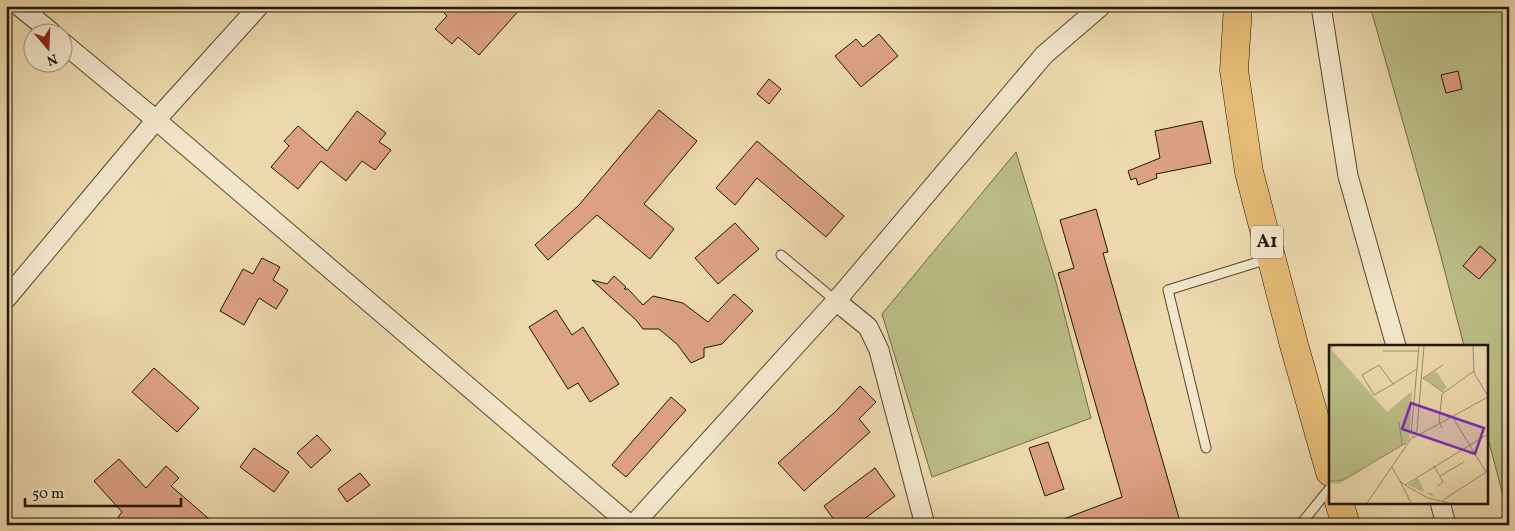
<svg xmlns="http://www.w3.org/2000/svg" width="1515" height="531" viewBox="0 0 1515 531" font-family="Vollkorn,serif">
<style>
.green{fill:#bcbe87;stroke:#6e6a46}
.building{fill:#dca184;stroke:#211606}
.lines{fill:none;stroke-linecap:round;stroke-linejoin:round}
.lane-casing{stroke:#544730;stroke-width:11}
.street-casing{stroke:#544730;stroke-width:21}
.highway-casing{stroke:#211606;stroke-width:29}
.lane{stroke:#f3e6ca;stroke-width:9}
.street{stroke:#f3e6ca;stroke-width:19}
.highway{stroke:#e6bc76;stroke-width:28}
.labels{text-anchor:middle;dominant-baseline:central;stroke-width:4;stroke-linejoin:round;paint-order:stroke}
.shield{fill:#f3e6ca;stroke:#605441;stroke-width:1}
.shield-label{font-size:19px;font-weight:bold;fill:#211606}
.inset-road{fill:none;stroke:#9b8b6a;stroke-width:1}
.view{fill:#7b2cbf;fill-opacity:0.15;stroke:#7b2cbf;stroke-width:2.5}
.inset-edge{fill:none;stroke:#211606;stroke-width:2.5}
</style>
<rect width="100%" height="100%" fill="#edd9ad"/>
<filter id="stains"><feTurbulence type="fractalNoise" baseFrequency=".004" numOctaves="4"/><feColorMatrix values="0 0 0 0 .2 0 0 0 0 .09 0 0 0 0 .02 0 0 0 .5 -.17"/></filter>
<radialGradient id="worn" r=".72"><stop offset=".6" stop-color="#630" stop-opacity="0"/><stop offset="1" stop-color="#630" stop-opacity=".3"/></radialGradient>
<g class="green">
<polygon points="1370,6 1509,6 1509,518 1486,431 1486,346 1464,346 1439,249"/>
<polygon points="1016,152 1056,282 1091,418 932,477 882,314"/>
</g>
<g class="building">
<polygon points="437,6 523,6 479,55 458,37 452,44 435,29 447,16"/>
<polygon points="879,34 898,56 861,87 835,56 856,39 863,47"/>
<polygon points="1458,71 1462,89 1446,93 1441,75"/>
<polygon points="769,79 781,89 769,104 757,94"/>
<polygon points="659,110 697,141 644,204 674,229 650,259 597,215 548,260 535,245 579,205"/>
<polygon points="357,111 386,133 379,142 391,150 375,170 362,161 346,181 321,161 298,189 271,167 289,146 284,141 298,126 327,151"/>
<polygon points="1202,121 1211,163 1156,174 1157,178 1138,185 1136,178 1131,180 1128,171 1160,158 1155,131"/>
<polygon points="757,141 844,216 826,237 757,178 735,205 716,188"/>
<polygon points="1096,209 1108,252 1103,253 1181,525 1053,525 1053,523 1122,497 1058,273 1074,268 1060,220"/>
<polygon points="735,223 759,249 718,284 695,258"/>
<polygon points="1480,246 1496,260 1479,279 1463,266"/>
<polygon points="262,258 280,267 273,280 288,290 276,309 259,298 244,325 220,311 243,269 253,274"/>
<polygon points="614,276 626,287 624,289 628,289 643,305 653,296 683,303 708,322 734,294 753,311 722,344 704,348 704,357 691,363 677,344 659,329 643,329 636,320 592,280 607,284"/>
<polygon points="556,310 572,335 583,327 619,384 590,402 578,383 568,389 529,327"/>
<polygon points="154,368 199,408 177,432 132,392"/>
<polygon points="860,386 876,402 859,419 870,432 804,491 778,463 836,411"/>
<polygon points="671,397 686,410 626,477 612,465"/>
<polygon points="317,435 331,450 311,468 297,453"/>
<polygon points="1048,442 1064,489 1045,496 1029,448"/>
<polygon points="254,448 289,472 274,492 240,467"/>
<polygon points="119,459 146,488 166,466 179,478 171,486 216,525 126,525 118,517 122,512 94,481"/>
<polygon points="875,468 895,496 856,525 838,525 824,506"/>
<polygon points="360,473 370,485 347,502 338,489"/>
</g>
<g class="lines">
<defs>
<g id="lane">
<polyline points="781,255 836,301"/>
<polyline points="1206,448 1168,290 1268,259"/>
<polyline points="1300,525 1330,488"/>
</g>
<g id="street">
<polyline points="19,6 51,32"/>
<polyline points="1321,6 1348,176 1396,346"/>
<polyline points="62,42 156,120 630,525"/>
<polyline points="6,299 156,120 259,6"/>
<polyline points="836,301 868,327 879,350 925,525"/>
<polyline points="1440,502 1446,525"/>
<polyline points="633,525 836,301 1044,55 1101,6"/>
</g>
<g id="highway">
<polyline points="1238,6 1234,70 1249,172 1294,345 1330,472"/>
<polyline points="1339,502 1346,525"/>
</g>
</defs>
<use href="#lane" class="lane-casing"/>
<use href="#street" class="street-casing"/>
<use href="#highway" class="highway-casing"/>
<use href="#lane" class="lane"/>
<use href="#street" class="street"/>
<use href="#highway" class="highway"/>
</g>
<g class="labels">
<rect class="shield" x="1251" y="225.5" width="32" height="33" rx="4"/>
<g class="shield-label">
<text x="1267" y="242">A1</text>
</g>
</g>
<g transform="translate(1329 345)">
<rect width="159" height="159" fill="#edd9ad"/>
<path d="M0,1h6l-4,3 56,63 25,-21 -3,50 -70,43 -10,-1zM107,26l11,17 -4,3 -19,-13zM89,133l7,15h7l2,4 -26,-12z" fill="#bcbe87"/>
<path class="inset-road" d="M144,1l1,27 14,23M54,6h36M50,20l14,19 -19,11 -12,-20zM94,33l20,14M94,33l20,-13M64,39l24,-15M124,73l33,54M70,77l3,23M113,83l-3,-6 3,-28 32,-23M82,90l8,-89M84,93l75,-41M105,121l9,16 -5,4M63,122l8,14 8,6 20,11 21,5M111,131l24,-14M0,136l14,-1 63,-37M71,136l11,22M76,140l83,-51M114,155l45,-29M38,158l50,-73 7,-84"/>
<path class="view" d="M82,58l73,25 -9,26 -73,-25z"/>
<rect width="159" height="159" class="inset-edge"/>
</g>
<rect width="1515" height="531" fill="none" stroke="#edd9ad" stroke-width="25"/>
<rect x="8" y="8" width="1500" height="516" fill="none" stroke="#211606" stroke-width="2.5"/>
<rect x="12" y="12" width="1490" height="506" fill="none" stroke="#211606"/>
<g transform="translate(48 48) rotate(161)"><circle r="24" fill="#f3e6ca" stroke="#9f937c"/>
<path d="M0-4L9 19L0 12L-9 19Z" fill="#8f2418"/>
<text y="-8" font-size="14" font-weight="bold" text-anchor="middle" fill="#211606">N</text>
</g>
<path d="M25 498v8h156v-8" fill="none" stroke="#211606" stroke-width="2.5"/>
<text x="32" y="498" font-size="15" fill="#211606" stroke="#f3e6ca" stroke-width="4" paint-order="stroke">50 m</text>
<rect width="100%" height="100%" filter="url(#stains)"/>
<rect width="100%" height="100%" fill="url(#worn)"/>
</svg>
